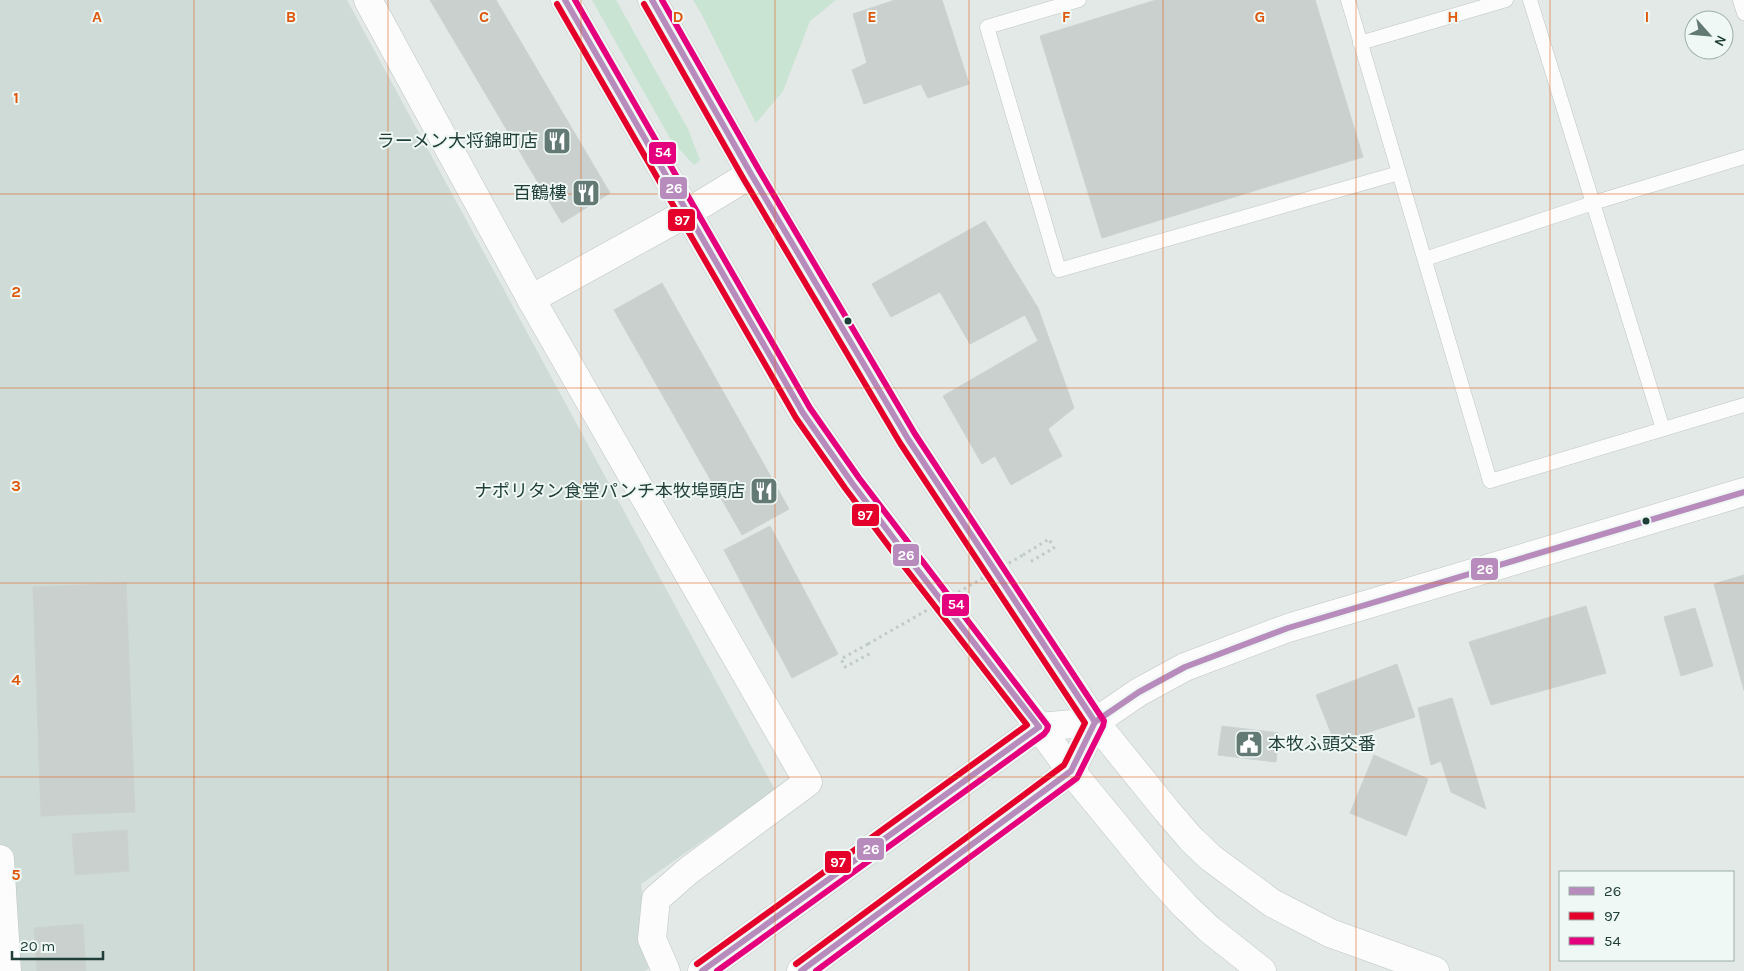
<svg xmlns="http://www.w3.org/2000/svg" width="1744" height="971" viewBox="0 0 1744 971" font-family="Karla,'Noto Sans JP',sans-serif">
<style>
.built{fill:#cfdbd6}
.green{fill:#c9e4d3}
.building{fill:#c9d0cd;stroke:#cbd2cf}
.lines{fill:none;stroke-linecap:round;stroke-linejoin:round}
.service-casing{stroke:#bfc6c3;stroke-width:15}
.minor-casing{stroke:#bfc6c3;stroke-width:29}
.tertiary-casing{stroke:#bfc6c3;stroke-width:29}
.path{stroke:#bfcac7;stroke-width:3;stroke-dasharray:2.5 4;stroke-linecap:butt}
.service{stroke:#fbfcfb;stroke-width:14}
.minor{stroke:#fbfcfb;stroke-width:28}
.tertiary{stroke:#fbfcfb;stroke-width:28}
.path-bridge{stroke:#bfcac7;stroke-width:3;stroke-dasharray:2.5 4;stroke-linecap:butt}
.bus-1-casing{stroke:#f0f8f5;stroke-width:10}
.bus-2-casing{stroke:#f0f8f5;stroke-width:10}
.bus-3-casing{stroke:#f0f8f5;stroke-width:10}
.bus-1{stroke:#b78cbc;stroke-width:6}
.bus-2{stroke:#e4002b;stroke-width:6}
.bus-3{stroke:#e5007d;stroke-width:6}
.grid{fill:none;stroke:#de580e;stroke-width:1;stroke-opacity:0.55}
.bus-dot{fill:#1e3e37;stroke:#f0f8f5;stroke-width:2}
.labels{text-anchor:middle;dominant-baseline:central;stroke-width:4;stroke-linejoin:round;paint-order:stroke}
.poi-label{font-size:18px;fill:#1e3e37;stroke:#f0f8f5;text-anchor:end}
.grid-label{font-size:16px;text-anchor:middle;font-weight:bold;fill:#de580e;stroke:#f0f8f5;stroke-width:4;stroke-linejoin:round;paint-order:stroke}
.line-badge{stroke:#f0f8f5;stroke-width:2}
.badge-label{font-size:14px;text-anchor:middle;font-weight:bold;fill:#fff}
</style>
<rect width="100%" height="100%" fill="#e2e9e6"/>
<polygon class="built" points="0,0 347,0 775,790 641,884 652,966 645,971 0,971"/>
<g class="green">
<polygon points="592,0 616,0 688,129 700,160 694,165 671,140"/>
<polygon points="693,0 836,0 810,21 783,91 756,123 700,11"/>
</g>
<g class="building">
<polygon points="430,0 496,0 610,193 562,223"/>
<polygon points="895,0 942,0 969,84 928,98 921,84 864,104 852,70 867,63 853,14"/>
<polygon points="1156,0 1315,0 1363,157 1102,238 1040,36"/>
<polygon points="985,221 1038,308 1074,408 1048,429 1062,456 1011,485 995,456 982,464 943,396 1038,341 1025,315 970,344 940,292 891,317 872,284"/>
<polygon points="662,283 789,509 742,535 614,310"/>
<polygon points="770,526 838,654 792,678 724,550"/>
<polygon points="1744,575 1744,690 1714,584"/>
<polygon points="126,583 135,812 41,816 33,587"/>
<polygon points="1586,606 1606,673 1491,705 1469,642"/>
<polygon points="1695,608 1713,666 1681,676 1664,617"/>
<polygon points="1397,664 1415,717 1335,743 1316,695"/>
<polygon points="1452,698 1486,809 1451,792 1441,761 1431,765 1418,708"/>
<polygon points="1222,726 1279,733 1276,762 1218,755"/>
<polygon points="1374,755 1428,779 1406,836 1350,813"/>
<polygon points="127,830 129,871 75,875 72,834"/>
<polygon points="83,924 86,971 37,971 34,928"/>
</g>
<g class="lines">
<defs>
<g id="service">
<polyline points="1079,0 987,27 1059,270 1399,173"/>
<polyline points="1348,0 1490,481 1744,405"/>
<polyline points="1530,0 1663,429"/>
<polyline points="1740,0 1744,13"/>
<polyline points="1360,43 1506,0"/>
<polyline points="1425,259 1593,203 1744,157"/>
</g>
<g id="minor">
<polyline points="368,0 531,299 687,213 751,174"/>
<polyline points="531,299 808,782 688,871 656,899 652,939 666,971"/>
<polyline points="0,859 7,971"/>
</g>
<g id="tertiary">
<polyline points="565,0 803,413 852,483 1039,727 1071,771 1153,871 1185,906 1209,929 1262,971"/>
<polyline points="652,0 751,174 908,439 1095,722 1167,811 1191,839 1211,858 1272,903 1330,933 1435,971"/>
<polyline points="702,971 1039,727 1095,722 1139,692 1185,667 1288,628 1744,492"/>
<polyline points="801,971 1071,771 1095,722"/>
</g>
</defs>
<use href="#service" class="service-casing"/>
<use href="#minor" class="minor-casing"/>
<use href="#tertiary" class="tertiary-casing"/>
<g class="path">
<polyline points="1023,555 1049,539 1054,548 1028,563"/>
<polyline points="868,644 841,659 845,667 873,652"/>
</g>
<use href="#service" class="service"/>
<use href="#minor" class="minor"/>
<use href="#tertiary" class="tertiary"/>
<polyline class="path-bridge" points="868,644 1023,555"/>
<defs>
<g id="bus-1">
<polyline points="565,0 803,413 852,483 903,551 1039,727"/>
<polyline points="652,0 751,174 908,439 1095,722"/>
<polyline points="702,971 1039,727"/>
<polyline points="801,971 1071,771 1095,722 1139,692 1185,667 1288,628 1744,492"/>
</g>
<g id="bus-2">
<polyline points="557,4 796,418 845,488 896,556 1027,725 697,964"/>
<polyline points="644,4 743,178 900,443 1085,723 1064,765 796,964"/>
</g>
<g id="bus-3">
<polyline points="575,0 810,408 859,478 1048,726 1047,730 1044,734 717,971"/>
<polyline points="662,0 759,170 915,434 1104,721 1103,726 1077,778 816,971"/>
</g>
</defs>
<use href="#bus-1" class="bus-1-casing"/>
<use href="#bus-2" class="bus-2-casing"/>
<use href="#bus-3" class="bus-3-casing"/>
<use href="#bus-1" class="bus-1"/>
<use href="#bus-2" class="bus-2"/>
<use href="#bus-3" class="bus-3"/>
</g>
<path class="grid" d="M194,0v971M388,0v971M581,0v971M775,0v971M969,0v971M1163,0v971M1356,0v971M1550,0v971M0,194h1744M0,388h1744M0,583h1744M0,777h1744"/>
<defs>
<symbol id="restaurant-square" viewBox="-11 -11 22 22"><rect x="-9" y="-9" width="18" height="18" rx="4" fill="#637a74" stroke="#f0f8f5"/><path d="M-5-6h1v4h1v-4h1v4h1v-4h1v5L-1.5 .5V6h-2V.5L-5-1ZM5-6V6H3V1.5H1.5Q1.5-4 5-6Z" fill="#fff"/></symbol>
<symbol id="civic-square" viewBox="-11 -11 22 22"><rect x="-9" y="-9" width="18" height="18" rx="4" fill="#637a74" stroke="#f0f8f5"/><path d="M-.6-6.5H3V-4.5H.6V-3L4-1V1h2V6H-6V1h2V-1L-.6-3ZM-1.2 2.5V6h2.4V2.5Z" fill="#fff"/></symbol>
</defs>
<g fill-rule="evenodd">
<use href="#restaurant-square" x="541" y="125" width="32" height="32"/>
<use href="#restaurant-square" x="570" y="177" width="32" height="32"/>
<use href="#restaurant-square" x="748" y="475" width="32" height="32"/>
<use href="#civic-square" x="1233" y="728" width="32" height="32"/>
</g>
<g class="bus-dot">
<circle cx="848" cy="321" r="4.5"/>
<circle cx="1646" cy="521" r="4.5"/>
</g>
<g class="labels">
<g class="poi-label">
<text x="538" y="141">ラーメン大将錦町店</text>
<text x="567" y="193">百鶴樓</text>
<text x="745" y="491">ナポリタン食堂パンチ本牧埠頭店</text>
<text x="1268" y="744" text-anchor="start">本牧ふ頭交番</text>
</g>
</g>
<g class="grid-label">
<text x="97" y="22">A</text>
<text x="291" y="22">B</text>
<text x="484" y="22">C</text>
<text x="678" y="22">D</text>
<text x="872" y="22">E</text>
<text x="1066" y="22">F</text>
<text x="1260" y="22">G</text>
<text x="1453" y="22">H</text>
<text x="1647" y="22">I</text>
<text x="16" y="103">1</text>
<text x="16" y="297">2</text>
<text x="16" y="491">3</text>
<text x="16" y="685">4</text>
<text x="16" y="880">5</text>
</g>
<g class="line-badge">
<rect x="648" y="141" width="29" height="24" rx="5" fill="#e5007d"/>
<rect x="659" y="176" width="29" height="24" rx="5" fill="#b78cbc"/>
<rect x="667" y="208" width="29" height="24" rx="5" fill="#e4002b"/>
<rect x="851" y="503" width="29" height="24" rx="5" fill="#e4002b"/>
<rect x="892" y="543" width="28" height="24" rx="5" fill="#b78cbc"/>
<rect x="1470" y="557" width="29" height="24" rx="5" fill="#b78cbc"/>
<rect x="941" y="593" width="29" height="24" rx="5" fill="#e5007d"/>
<rect x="856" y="837" width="29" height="24" rx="5" fill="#b78cbc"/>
<rect x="824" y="850" width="28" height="24" rx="5" fill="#e4002b"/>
</g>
<g class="badge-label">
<text x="663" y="157">54</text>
<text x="674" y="193">26</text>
<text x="682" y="225">97</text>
<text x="865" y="520">97</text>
<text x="906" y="560">26</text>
<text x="1485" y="574">26</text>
<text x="956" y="609">54</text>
<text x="871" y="854">26</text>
<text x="838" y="867">97</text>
</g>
<rect x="1559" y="871" width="175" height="90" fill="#f0f8f5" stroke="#9caea9"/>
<rect x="1569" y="887" width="25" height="8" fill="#b78cbc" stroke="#9caea9"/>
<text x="1604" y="896" font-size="15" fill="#1e3e37">26</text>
<rect x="1569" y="912" width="25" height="8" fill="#e4002b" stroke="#9caea9"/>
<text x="1604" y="921" font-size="15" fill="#1e3e37">97</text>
<rect x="1569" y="937" width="25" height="8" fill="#e5007d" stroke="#9caea9"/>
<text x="1604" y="946" font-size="15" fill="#1e3e37">54</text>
<g transform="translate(1709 35) rotate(117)"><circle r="24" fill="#f0f8f5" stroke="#9caea9"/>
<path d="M0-4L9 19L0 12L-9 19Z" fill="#637a74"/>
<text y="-8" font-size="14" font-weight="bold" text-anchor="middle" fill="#1e3e37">N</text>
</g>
<path d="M12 951v8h91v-8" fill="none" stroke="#1e3e37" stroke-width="2.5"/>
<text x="20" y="951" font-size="15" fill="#1e3e37" stroke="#f0f8f5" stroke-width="4" paint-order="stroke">20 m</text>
</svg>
